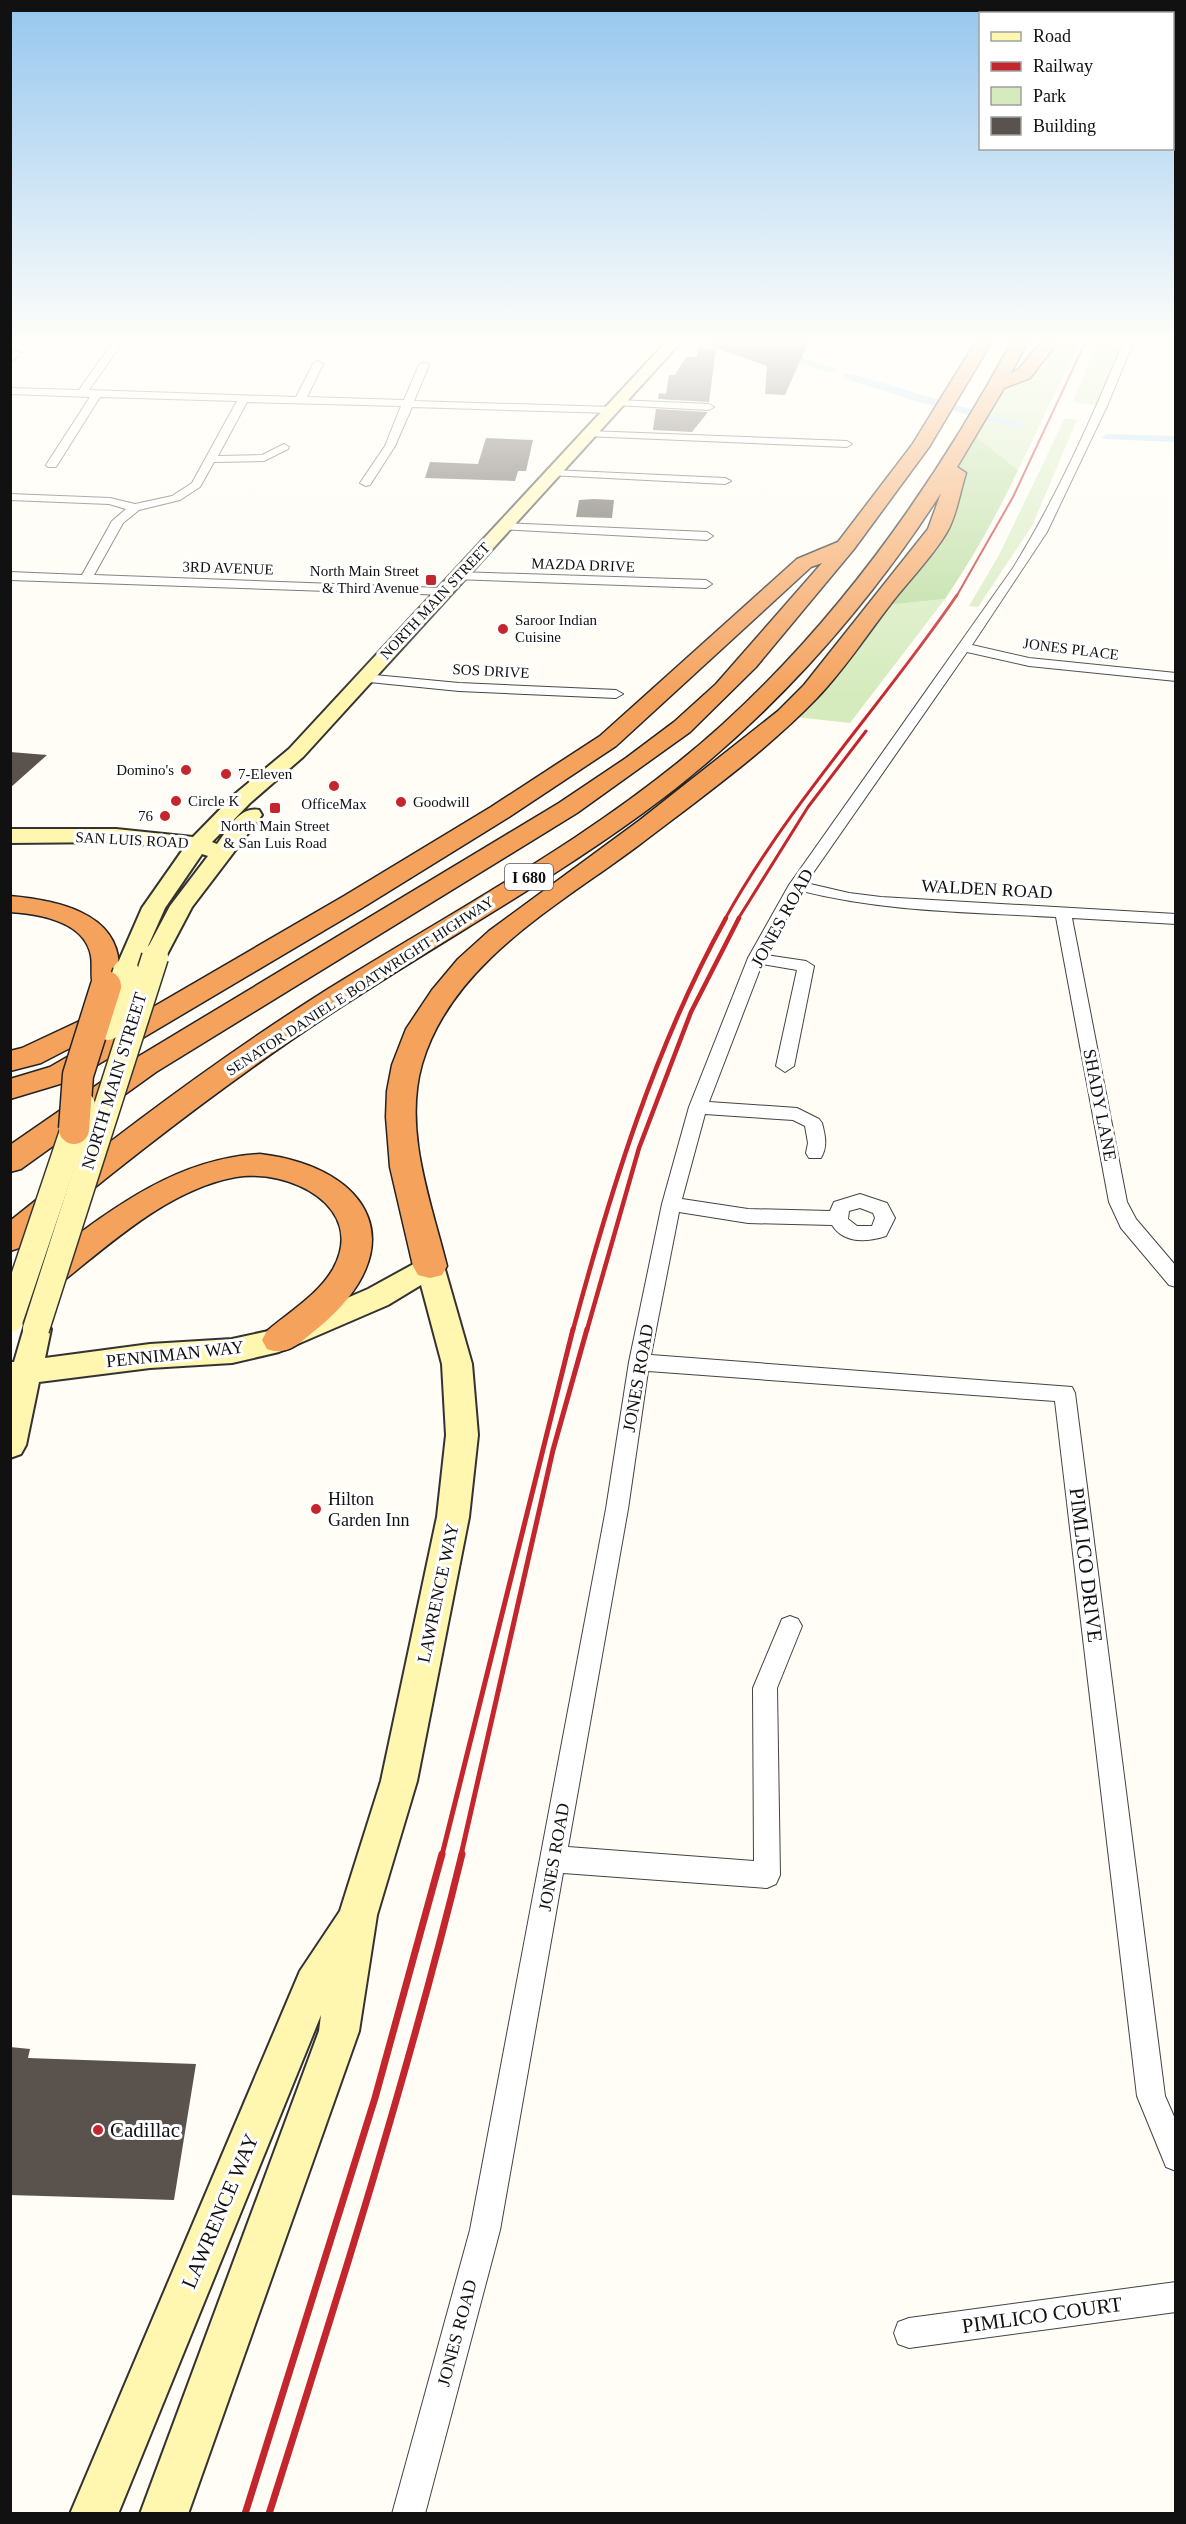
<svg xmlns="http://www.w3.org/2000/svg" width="1186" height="2524" viewBox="0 0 1186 2524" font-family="'Times New Roman',serif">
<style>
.green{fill:#d5ebbd}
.forest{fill:#b9dc9c}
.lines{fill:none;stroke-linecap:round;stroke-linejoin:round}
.canal{fill:#b9e0f7;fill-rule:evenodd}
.building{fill:#5a524d}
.street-casing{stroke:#444;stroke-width:2}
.secondary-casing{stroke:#333;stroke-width:4}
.highway-casing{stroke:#222;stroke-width:3}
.street{fill:#fff;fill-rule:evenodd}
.secondary{fill:#fff6b0;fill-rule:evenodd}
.highway{fill:#f5a25d;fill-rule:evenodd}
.rail-far4{stroke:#c4262e;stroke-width:2}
.rail-far3{stroke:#c4262e;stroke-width:3}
.rail-far2{stroke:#c4262e;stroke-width:4.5}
.rail-far1{stroke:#c4262e;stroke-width:5}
.rail{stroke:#c4262e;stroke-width:7}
.secondary-bridge-casing{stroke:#333;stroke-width:29;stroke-linecap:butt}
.highway-bridge-casing{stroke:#222;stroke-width:33;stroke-linecap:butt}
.secondary-bridge{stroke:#fff6b0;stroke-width:26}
.highway-bridge{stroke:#f5a25d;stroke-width:30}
.poi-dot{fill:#c4262e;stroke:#fff;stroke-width:2}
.labels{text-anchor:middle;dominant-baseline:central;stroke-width:6;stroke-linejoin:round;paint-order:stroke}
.far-street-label{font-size:15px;fill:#111;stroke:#fff}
.far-poi-label{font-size:15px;fill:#111;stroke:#fff;text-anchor:start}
.shield{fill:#fff;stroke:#585858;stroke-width:1.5}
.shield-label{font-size:16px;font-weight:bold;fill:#111}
.street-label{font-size:18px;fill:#111;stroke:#fff}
.poi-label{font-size:18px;fill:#111;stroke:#fff;text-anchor:start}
.near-street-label{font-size:21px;fill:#111;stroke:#fff}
.near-poi-label{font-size:21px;fill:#111;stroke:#fff;text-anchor:start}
</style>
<rect width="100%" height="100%" fill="#fffdf5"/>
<g class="green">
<polygon points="1049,343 1079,343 1018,470 970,432 997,387 1024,374"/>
<polygon points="1097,343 1128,343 1102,406 1073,402"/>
<polygon points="1065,418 1077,420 1032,526 978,607 969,606 999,555"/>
<polygon points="945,599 850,723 786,716 878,606"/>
</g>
<path class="forest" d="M970,432l48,38c-21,45 -45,88 -73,129l-67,7 60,-76z"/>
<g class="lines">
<g class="canal">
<polygon points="773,348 836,369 837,371 828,373 769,353 768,351"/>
<polygon points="844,374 852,374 1024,425 1018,428 915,401 844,378"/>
<polygon points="1108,434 1176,436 1176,442 1104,439 1102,437"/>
</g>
</g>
<g class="building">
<polygon points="710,343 808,343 785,395 765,394 767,366 710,346"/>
<polygon points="697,348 716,349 709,402 658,399 659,393 666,394 669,375 675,375 686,357 697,357"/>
<polygon points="656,409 708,412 692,432 653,430"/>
<polygon points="486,438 533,440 526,471 518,471 515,481 425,478 430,462 478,464"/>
<polygon points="594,499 614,500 612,518 576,517 579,500"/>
<polygon points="10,752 47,755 10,788"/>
<polygon points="10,2047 30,2049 28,2058 196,2064 174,2200 10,2195"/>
</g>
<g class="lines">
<defs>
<g id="street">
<polygon points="112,343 122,343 89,390 296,397 313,364 318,361 323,364 307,397 404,400 419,365 424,362 429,365 414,401 612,407 617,410 612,413 412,407 395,446 370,485 366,486 360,483 385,446 401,406 247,402 218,456 262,455 284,444 289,447 288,449 264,461 214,462 200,487 180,500 139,510 123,523 94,575 443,588 447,589 447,595 10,580 10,572 82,575 112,521 126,509 109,504 10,500 10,494 110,498 135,504 172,496 192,483 237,401 100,397 56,467 48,467 46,465 90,397 10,394 10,388 79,390"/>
<path d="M1123,343h10l-26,63 -60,126 -75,113 57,13 147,15v8l-147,-15 -62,-14 -161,231 43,10 32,4 295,17v10l-104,-6 55,284 9,17 40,47v21l-7,-2 -48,-57 -12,-26 -53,-285c-86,-5 -171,-5 -254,-26l-36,64 40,6 8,5 -20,100 -9,6 -9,-6 21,-96 -35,-6 -53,138 88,6 22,11 3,4c3,12 6,23 -1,35h-12l-3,-5 2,-10 -3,-17 -12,-6 -88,-6 -23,85 66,10 82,2 4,-9 26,-8 27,9 8,15 -9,18c-19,6 -42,8 -54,-11l-84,-2 -69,-11 -28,143 421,32 3,6 90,703 11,25v50l-10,-4 -29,-71 -82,-695 -407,-30 -20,138 -60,338 186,14 -1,-173 29,-69 8,-3 8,3 4,7 -25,62 3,187 -4,9 -9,4 -204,-15 -63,357 -75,284h-33l78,-284 136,-721 23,-147 33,-158 27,-97 59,-149 41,-73 224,-317c44,-71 78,-148 110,-225zM860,1208l13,5 2,5 -3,8h-15l-9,-7 1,-8z"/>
<polygon points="14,351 22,353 10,363 10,354"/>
<polygon points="618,400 709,404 714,407 709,410 614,405 613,403"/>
<polygon points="589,431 847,441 852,444 847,447 585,436 585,432"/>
<polygon points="553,470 725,478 731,481 725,484 549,475 549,471"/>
<polygon points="503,523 707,532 713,536 707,540 499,529 499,525"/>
<polygon points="458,572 706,580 712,584 706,588 454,579 454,573"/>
<polygon points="364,674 459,683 616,690 623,694 616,698 459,691 359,681 359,675"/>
<polygon points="1176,2282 1176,2312 909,2348 898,2344 894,2333 898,2322 909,2318"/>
</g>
<g id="secondary">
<path d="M665,343h15l-377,414 -53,46 -38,39 5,2c11,-14 22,-38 42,-34l3,5 -70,92 -29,55 -8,2 -8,-2 -4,-5 -9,20 -8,3 -8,-3 -4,-5 28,-64 42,-60 -68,-6 -106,1v-14h106l77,8 42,-43 54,-45zM202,854l6,2 -38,50 -26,49 21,-47z"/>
<polygon points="430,1255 440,1258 444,1266 472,1364 478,1435 469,1517 417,1781 377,1915 359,2031 188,2514 140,2514 319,2031 321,2015 118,2514 70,2514 300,1971 340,1911 381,1781 437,1517 446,1435 442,1364 421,1285 388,1305 279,1352 232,1363 150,1368 39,1382 26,1445 21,1454 10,1458 10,1362 14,1362 26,1321 36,1318 46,1321 51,1329 45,1358 150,1344 232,1339 273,1330 368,1289"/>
</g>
<g id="highway">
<polygon points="975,343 991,343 929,447 854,549 756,667 690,732 577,813 156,1072 21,1169 10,1172 10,1145 136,1058 559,803 626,758 674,722 716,684 822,563 811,567 616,746 509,817 362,908 70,1081 10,1099 10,1079 50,1067 344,896 491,807 600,736 797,559 838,542 912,445"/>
<path d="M1011,343h16l-16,30 7,-3 22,-27h17l-27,35 -26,10 -47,79 9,6c-6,18 -9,42 -19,59 -14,24 -36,46 -54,69 -25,32 -48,68 -76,97 -53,55 -118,101 -178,147 -80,60 -187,117 -217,219 -19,66 9,138 25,202l-5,9 -12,3 -12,-3 -5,-9 -23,-99 -4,-50 1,-26 5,-26 14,-36 26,-39 26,-31 31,-28 151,-111 138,-109 26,-26 124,-156 13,-36c-79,123 -180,234 -298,320 -96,70 -200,127 -299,192 -113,73 -219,156 -322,242l-12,4v-30c102,-83 207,-162 318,-232 134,-83 276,-157 394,-264 119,-108 212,-240 289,-382z"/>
<path d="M10,896c43,4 107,15 109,69 1,10 2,19 -3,27l-10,3 -10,-3c-7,-11 -3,-24 -5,-36 -6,-35 -52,-42 -81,-44z"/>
<polygon points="116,1004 126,1007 130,1013 126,1019 41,1063 10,1071 10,1051 22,1048"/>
<path d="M260,1154c114,14 154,95 58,174 -17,13 -29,29 -51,21l-5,-9 5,-9c22,-19 51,-36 66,-62 35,-63 -45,-101 -97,-92 -72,13 -132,73 -188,116l-12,4 -12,-4 -5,-9 5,-9c72,-53 142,-116 236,-121z"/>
</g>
</defs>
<use href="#street" class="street-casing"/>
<use href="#secondary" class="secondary-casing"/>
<use href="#highway" class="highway-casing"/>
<use href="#street" class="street"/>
<use href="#secondary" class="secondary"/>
<use href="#highway" class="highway"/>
<polyline class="rail-far4" points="956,597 1013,497 1085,343"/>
<g class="rail-far3">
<path d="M725,919c65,-117 157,-214 232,-324"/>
<polyline points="738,919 808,807 866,731"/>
</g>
<g class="rail-far2">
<path d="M573,1330c38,-141 82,-284 153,-412"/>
<polyline points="587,1330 639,1148 691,1012 739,918"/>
</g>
<g class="rail-far1">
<polyline points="442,1855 573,1329"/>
<polyline points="461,1855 553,1450 587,1329"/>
</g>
<g class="rail">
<polyline points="245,2514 375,2098 442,1854"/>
<path d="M269,2514c69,-218 139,-438 193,-660"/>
</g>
<defs>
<g id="secondary-bridge">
<polyline points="108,1027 126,972"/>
<polyline points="10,1319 82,1105"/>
<polyline points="36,1329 155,957"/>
</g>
<polyline id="highway-bridge" points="74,1129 78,1075 106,986"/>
</defs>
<use href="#secondary-bridge" class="secondary-bridge-casing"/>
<use href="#highway-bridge" class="highway-bridge-casing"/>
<use href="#secondary-bridge" class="secondary-bridge"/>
<use href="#highway-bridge" class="highway-bridge"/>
</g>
<linearGradient id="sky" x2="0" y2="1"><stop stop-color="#95c6ee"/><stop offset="0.49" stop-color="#fffefa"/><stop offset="1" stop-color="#fffefa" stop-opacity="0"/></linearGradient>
<rect width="1186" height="697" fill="url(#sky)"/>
<g class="poi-dot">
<rect x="425" y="574" width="12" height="12" rx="3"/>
<circle cx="503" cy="629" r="6"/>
<circle cx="186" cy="770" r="6"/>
<circle cx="226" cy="774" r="6"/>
<circle cx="334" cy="786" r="6"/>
<circle cx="176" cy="801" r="6"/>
<circle cx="401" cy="802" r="6"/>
<rect x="269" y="802" width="12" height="12" rx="3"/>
<circle cx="165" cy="816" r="6"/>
<circle cx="316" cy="1509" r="6"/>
<circle cx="98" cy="2130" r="6"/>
</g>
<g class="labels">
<g class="far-street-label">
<text transform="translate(583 565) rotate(2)">MAZDA DRIVE</text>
<text transform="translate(228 568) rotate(2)">3RD AVENUE</text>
<text transform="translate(435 601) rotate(-47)">NORTH MAIN STREET</text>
<text transform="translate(1071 649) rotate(7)">JONES PLACE</text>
<text transform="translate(491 671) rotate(3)">SOS DRIVE</text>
<text transform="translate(132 840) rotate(3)">SAN LUIS ROAD</text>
<text transform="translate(360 986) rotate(-33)">SENATOR DANIEL E BOATWRIGHT HIGHWAY</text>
</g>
<g class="far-poi-label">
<text x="419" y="571" text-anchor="end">North Main Street<tspan x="419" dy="17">&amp; Third Avenue</tspan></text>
<text x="515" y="620">Saroor Indian<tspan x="515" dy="17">Cuisine</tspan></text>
<text x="174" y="770" text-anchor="end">Domino's</text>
<text x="238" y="774">7-Eleven</text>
<text x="188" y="801">Circle K</text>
<text x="413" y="802">Goodwill</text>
<text x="334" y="804" text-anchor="middle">OfficeMax</text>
<text x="153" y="816" text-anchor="end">76</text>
<text x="275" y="826" text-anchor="middle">North Main Street<tspan x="275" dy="17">&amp; San Luis Road</tspan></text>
</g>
<rect class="shield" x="505" y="864" width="48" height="26" rx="4.5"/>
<g class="shield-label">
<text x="529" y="877">I 680</text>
</g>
<g class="street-label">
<text transform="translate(987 889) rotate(3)">WALDEN ROAD</text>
<text transform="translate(782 918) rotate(-61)">JONES ROAD</text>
<text transform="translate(114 1081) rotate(-73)">NORTH MAIN STREET</text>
<text transform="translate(1100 1105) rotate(79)">SHADY LANE</text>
<text transform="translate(175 1354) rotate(-6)">PENNIMAN WAY</text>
<text transform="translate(638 1378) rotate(-80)">JONES ROAD</text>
<text transform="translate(438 1593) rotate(-78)">LAWRENCE WAY</text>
<text transform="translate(554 1857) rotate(-80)">JONES ROAD</text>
<text transform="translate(457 2333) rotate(-75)">JONES ROAD</text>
</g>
<g class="poi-label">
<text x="328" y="1499">Hilton<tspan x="328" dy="21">Garden Inn</tspan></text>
</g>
<g class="near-street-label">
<text transform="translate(1086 1565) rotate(83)">PIMLICO DRIVE</text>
<text transform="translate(220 2211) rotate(-67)">LAWRENCE WAY</text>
<text transform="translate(1042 2315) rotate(-8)">PIMLICO COURT</text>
</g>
<g class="near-poi-label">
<text x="110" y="2130">Cadillac</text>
</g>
</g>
<rect width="1186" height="2524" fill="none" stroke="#111111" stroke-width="24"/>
<rect x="979" y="12" width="195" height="138" fill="#ffffff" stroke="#a0a0a0" stroke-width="1.5"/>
<rect x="991" y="32" width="30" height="9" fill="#fff6b0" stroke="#a0a0a0" stroke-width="1.5"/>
<text x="1033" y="42" font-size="18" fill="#111111">Road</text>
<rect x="991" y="62" width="30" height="9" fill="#c4262e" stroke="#a0a0a0" stroke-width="1.5"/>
<text x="1033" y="72" font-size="18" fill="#111111">Railway</text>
<rect x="991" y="87" width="30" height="18" fill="#d5ebbd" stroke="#a0a0a0" stroke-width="1.5"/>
<text x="1033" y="102" font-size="18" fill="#111111">Park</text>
<rect x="991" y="117" width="30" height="18" fill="#5a524d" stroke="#a0a0a0" stroke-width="1.5"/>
<text x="1033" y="132" font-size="18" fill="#111111">Building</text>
</svg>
